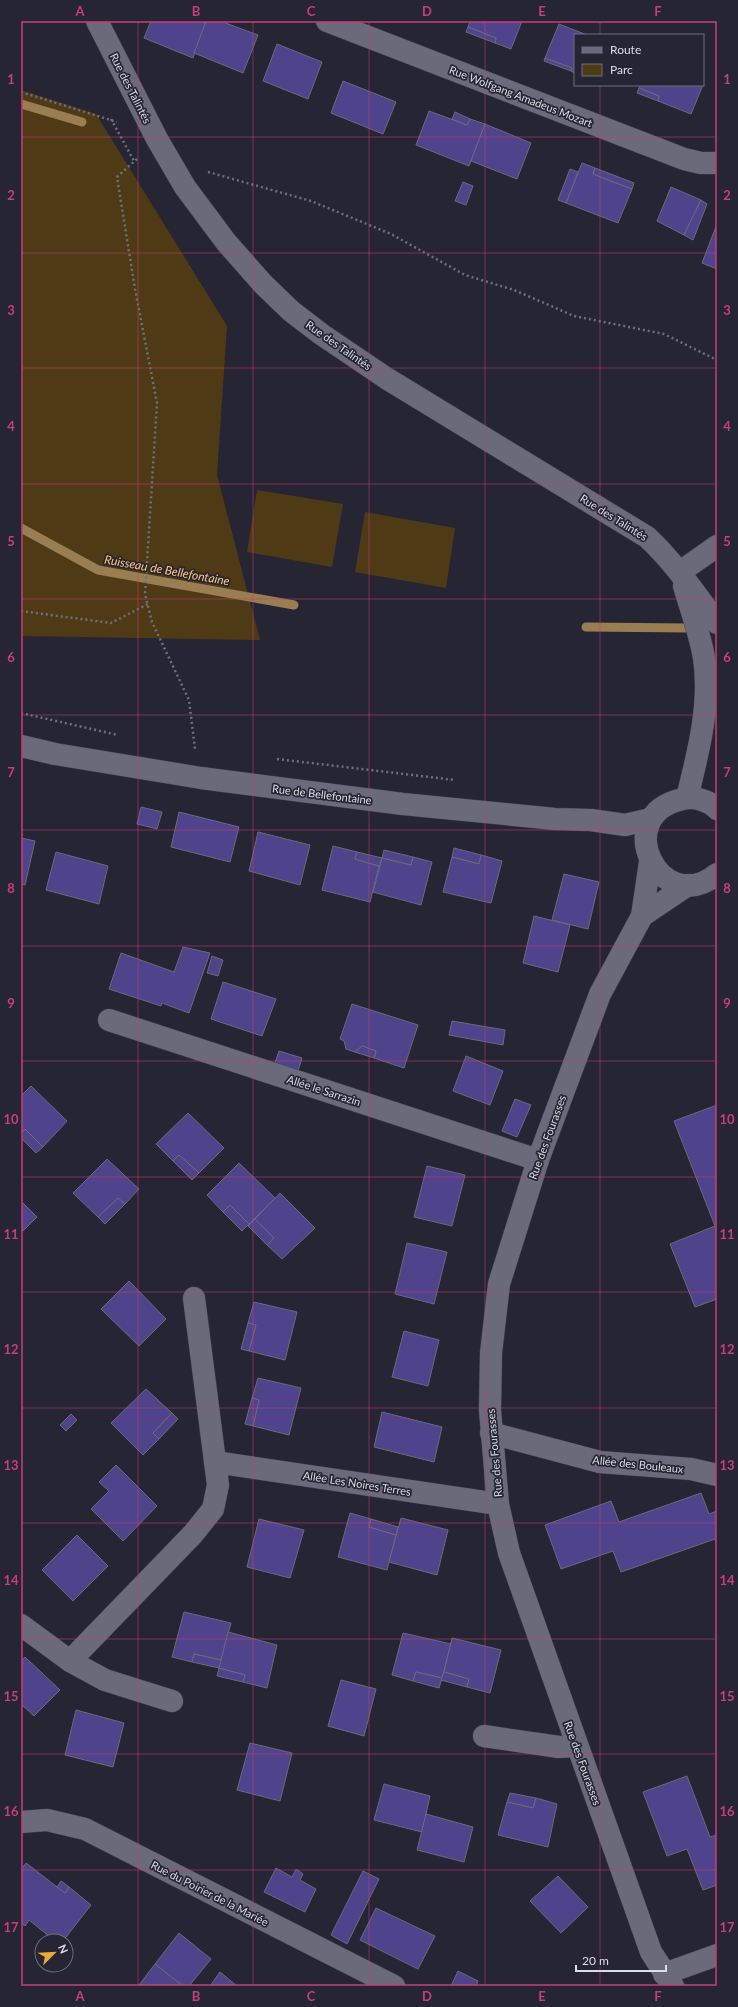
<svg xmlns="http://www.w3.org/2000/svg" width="738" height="2007" viewBox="0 0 738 2007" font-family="Lato,sans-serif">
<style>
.green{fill:#4f3a16}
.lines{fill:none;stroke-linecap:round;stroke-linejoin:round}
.stream{stroke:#987e50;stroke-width:9}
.building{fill:#4f438c;stroke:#6b6a7b}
.minor-casing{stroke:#40404c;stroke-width:23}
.tertiary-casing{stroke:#40404c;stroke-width:23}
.path{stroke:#70707d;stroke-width:2.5;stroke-dasharray:2 3;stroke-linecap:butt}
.minor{stroke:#6b6a7b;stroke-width:22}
.tertiary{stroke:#6b6a7b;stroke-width:22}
.grid{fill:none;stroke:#c73f77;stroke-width:1;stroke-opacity:0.55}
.labels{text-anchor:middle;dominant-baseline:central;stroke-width:3.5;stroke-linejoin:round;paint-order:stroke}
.street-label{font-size:11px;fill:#dddde7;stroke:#262534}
.water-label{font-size:12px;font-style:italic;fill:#ffc977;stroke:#262534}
.neatline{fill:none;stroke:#c73f77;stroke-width:1.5}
.grid-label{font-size:13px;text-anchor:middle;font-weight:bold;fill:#c73f77}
</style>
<rect width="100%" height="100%" fill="#262534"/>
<g class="green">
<polygon points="21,90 96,114 227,326 217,475 260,640 21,636"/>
<polygon points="257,490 343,504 332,567 247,552"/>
<polygon points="365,512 455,528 446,588 355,572"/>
</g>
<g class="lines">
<g class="stream">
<polyline points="21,104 82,122"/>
<polyline points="21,528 98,570 294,605"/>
<polyline points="586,627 689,628"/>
</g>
</g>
<g class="building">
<polygon points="151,21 206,21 193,58 144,38"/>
<polygon points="206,21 220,21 258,35 243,73 194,53"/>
<polygon points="470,21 522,21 511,49 495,43 496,38 468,27"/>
<polygon points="559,24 587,35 575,35 575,73 571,71 572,68 545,58"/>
<polygon points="468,27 496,38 495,43 466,32"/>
<polygon points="277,44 322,62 308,99 263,81"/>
<polygon points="545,58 572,68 571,71 544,61"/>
<polygon points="343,81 396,102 383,134 331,113"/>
<polygon points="640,85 703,85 691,114 658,101 659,96 639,88"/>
<polygon points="639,88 659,96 658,101 637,93"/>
<polygon points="429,111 467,125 470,119 485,124 469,166 416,145"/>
<polygon points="455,112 470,119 467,125 452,119"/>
<polygon points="485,124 531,143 517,179 471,161"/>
<polygon points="582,163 595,168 593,174 632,189 618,223 566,203"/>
<polygon points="595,168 634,183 632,189 593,174"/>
<polygon points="570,169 578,172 566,203 558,200"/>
<polygon points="463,182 473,186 466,205 455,201"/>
<polygon points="671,187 701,200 684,235 657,221"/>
<polygon points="701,200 707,204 693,240 684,235"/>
<polygon points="717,224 717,269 702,263"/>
<polygon points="141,807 162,812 157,829 137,824"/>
<polygon points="179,812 239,827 230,862 171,847"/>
<polygon points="258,832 310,845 300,885 249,871"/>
<polygon points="21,838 35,841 25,885 21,884"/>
<polygon points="333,846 357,852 355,859 379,866 370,902 322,890"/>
<polygon points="454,848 481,855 479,864 452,857"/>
<polygon points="384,850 413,857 411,865 382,858"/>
<polygon points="56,852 108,866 99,904 46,890"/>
<polygon points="357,852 382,858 379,866 355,859"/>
<polygon points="481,855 502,861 491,903 443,892 452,857 479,864"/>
<polygon points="413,857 432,862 421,905 373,892 382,858 411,865"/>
<polygon points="564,874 599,882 588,929 552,920"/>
<polygon points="534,916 570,925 558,972 523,963"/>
<polygon points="183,947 210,953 189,1013 162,1003 161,1006 109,989 121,953 174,972"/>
<polygon points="212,956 223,960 218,976 207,973"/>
<polygon points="223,982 276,999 262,1036 211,1019"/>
<polygon points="352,1004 418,1025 404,1068 374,1058 376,1051 362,1046 355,1052 346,1049 344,1041 340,1039"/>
<polygon points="452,1021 505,1030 503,1045 449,1035"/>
<polygon points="362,1046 376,1051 374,1058 355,1052"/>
<polygon points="279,1051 302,1058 298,1071 275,1063"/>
<polygon points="466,1056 503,1071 490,1105 453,1091"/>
<polygon points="31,1086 67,1121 43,1147 25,1129 21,1133 21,1096"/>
<polygon points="515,1099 531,1105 517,1137 502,1131"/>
<polygon points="717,1105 717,1299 695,1307 670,1244 715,1226 674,1121"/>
<polygon points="188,1113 224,1148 199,1173 179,1155 173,1161 156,1144"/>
<polygon points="25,1129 43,1147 36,1153 21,1138 21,1133"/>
<polygon points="179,1155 199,1173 192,1180 173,1161"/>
<polygon points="107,1159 139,1189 125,1204 118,1198 98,1217 73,1193"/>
<polygon points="239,1163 275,1198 249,1224 230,1205 223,1212 207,1195"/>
<polygon points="427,1166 465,1175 452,1226 414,1217"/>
<polygon points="280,1193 315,1228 282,1259 267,1245 274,1238 255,1219"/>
<polygon points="118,1198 125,1204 105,1224 98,1217"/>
<polygon points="21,1201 37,1217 21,1233"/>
<polygon points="230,1205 249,1224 242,1231 223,1212"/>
<polygon points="255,1219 274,1238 267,1245 248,1226"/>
<polygon points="407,1243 447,1252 434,1304 395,1294"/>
<polygon points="129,1281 166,1319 139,1346 101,1309"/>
<polygon points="254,1302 297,1312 285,1360 249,1351 256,1325 248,1323"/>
<polygon points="248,1323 256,1325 249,1351 241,1349"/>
<polygon points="404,1331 439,1340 428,1386 392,1377"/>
<polygon points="258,1378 301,1388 289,1435 253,1426 259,1400 252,1398"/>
<polygon points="146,1389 172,1413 153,1433 159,1439 143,1455 111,1423"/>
<polygon points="252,1398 259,1400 253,1426 245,1424"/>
<polygon points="382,1412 442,1427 434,1462 374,1447"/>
<polygon points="172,1413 178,1419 159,1439 153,1433"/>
<polygon points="71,1414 77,1420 66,1431 60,1425"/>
<polygon points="116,1465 157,1506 123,1541 91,1509 109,1491 99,1482"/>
<polygon points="701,1493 709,1514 717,1511 717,1546 715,1539 621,1572 613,1551 561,1569 545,1525 611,1501 619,1522"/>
<polygon points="350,1513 371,1519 369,1527 396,1535 387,1570 338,1557"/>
<polygon points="401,1518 448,1530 437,1575 389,1562"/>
<polygon points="259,1519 304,1530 290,1578 247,1567"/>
<polygon points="371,1519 398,1527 396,1535 369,1527"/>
<polygon points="77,1535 108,1566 73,1601 42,1570"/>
<polygon points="184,1612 231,1623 221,1660 194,1654 192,1662 172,1657"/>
<polygon points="228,1632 277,1645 267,1688 243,1682 245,1675 219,1668"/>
<polygon points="403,1633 451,1644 442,1678 416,1672 413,1681 392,1675"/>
<polygon points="452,1638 501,1650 490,1693 467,1687 469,1679 444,1672"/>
<polygon points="194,1654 221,1660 219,1668 192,1662"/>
<polygon points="25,1657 60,1690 34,1716 21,1704 21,1661"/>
<polygon points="219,1668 245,1675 243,1682 217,1676"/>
<polygon points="416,1672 442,1678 439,1688 413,1681"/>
<polygon points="444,1672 469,1679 467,1687 441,1680"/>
<polygon points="341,1680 376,1689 364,1736 328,1726"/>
<polygon points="76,1710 124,1723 113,1767 65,1755"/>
<polygon points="250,1743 292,1753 280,1801 237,1790"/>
<polygon points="687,1776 710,1837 717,1835 717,1885 703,1890 687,1849 667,1856 643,1792"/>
<polygon points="384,1784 430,1796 422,1832 374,1820"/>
<polygon points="510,1793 536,1798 533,1808 507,1802"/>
<polygon points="536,1798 557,1804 548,1847 498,1835 507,1802 533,1808"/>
<polygon points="426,1814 473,1827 464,1862 417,1850"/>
<polygon points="26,1863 65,1893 69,1887 91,1905 63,1941 55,1941 29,1920 25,1926 21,1923 21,1870"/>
<polygon points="276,1868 292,1877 296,1869 303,1874 300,1880 316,1889 305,1912 264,1892"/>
<polygon points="363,1871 379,1879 347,1944 331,1935"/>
<polygon points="558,1876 588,1907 561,1933 530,1901"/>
<polygon points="61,1881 69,1887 65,1893 57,1887"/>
<polygon points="376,1908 435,1936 418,1969 360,1940"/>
<polygon points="179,1933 211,1959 189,1986 183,1986 155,1964"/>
<polygon points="155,1964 183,1986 139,1985"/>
<polygon points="458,1971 478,1981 476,1986 451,1986"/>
<polygon points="220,1972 237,1986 210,1986"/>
</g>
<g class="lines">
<defs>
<g id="minor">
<polyline points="327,21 684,159 701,163 717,163"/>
<polyline points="680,572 717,546"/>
<polyline points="650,862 642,916 600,994 538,1160 499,1284 491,1353 490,1410 498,1504 509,1553 651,1952 673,1986"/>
<polyline points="642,916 688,885"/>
<polyline points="109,1020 538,1160"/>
<polyline points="491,1433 600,1462 691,1469 717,1475"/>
<polyline points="215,1462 498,1504"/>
<polyline points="21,1625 70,1661"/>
<polyline points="172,1701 105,1680 70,1661 193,1534 213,1509 218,1485 194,1298"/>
<polyline points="484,1736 559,1747 577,1746"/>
<polyline points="21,1822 47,1820 85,1829 394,1986"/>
<polyline points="664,1974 717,1955"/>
</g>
<g id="tertiary">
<path d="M97,21l60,118 28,48 41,55 37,42 28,27 30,23 65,44 261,159c27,25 48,56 70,86"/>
<path d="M684,586c7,24 16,48 20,72 7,47 -6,95 -17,140"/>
<polyline points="21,746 55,754 201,778 403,804 555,819 591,820 625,825 651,819"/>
<path d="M717,809c-7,-8 -23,-13 -34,-10 -75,16 -22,121 34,75"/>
</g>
</defs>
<use href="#minor" class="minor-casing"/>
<use href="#tertiary" class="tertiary-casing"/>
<g class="path">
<polyline points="21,92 117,122"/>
<polyline points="111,119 134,161"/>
<polyline points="137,159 117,177 135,289 157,403 145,594 152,622 189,700 195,749"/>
<polyline points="208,172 311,201 391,234 465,275 514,290 574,316 664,334 717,360"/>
<polyline points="21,611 111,623 148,604"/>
<polyline points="21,713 118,735"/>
<polyline points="277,759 455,780"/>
</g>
<use href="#minor" class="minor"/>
<use href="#tertiary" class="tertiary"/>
</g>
<path class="grid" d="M138,21v1965M253,21v1965M369,21v1965M485,21v1965M600,21v14M600,85v1901M21,137h696M21,253h696M21,368h696M21,484h696M21,599h696M21,715h696M21,830h696M21,946h696M21,1061h696M21,1177h696M21,1292h696M21,1408h696M21,1523h696M21,1639h696M21,1754h696M21,1870h696"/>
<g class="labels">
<g class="street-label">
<text transform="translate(131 88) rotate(63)">Rue des Talintés</text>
<text transform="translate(521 96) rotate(21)">Rue Wolfgang Amadeus Mozart</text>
<text transform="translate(339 345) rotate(35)">Rue des Talintés</text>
<text transform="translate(614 517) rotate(32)">Rue des Talintés</text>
<text transform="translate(322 794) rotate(7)">Rue de Bellefontaine</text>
<text transform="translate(324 1090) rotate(18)">Allée le Sarrazin</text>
<text transform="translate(547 1137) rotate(-70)">Rue des Fourasses</text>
<text transform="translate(494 1453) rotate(-95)">Rue des Fourasses</text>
<text transform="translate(638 1464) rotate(6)">Allée des Bouleaux</text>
<text transform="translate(357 1483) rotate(9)">Allée Les Noires Terres</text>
<text transform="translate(583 1763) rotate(70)">Rue des Fourasses</text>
<text transform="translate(210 1893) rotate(27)">Rue du Poirier de la Mariée</text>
</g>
<g class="water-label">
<text transform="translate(167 570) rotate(10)">Ruisseau de Bellefontaine</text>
</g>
</g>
<rect width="738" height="2007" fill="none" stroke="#262534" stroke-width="44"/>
<rect x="574" y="34" width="130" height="52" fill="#262534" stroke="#6f6f7c"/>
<rect x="582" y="47" width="20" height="6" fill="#6b6a7b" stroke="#6f6f7c"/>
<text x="610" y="54" font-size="12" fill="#dddde7">Route</text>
<rect x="582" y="64" width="20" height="12" fill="#4f3a16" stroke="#6f6f7c"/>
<text x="610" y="74" font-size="12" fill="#dddde7">Parc</text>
<g transform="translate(54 1953) rotate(66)"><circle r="19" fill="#262534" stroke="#6f6f7c"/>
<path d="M0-3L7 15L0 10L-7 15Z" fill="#eaaa39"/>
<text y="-6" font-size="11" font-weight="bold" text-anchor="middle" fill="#dddde7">N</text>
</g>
<path d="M576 1965v6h90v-6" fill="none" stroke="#dddde7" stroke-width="2"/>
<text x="582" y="1965" font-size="12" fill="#dddde7" stroke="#262534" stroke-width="3" paint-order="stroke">20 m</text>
<rect x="22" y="22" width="694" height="1963" class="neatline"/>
<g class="grid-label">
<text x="80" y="16">A</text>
<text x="196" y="16">B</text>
<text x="311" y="16">C</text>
<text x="427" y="16">D</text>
<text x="542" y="16">E</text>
<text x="658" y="16">F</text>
<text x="11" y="84">1</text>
<text x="727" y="84">1</text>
<text x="11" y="200">2</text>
<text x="727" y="200">2</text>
<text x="11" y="315">3</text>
<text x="727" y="315">3</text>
<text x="11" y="431">4</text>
<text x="727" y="431">4</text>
<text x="11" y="546">5</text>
<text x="727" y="546">5</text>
<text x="11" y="662">6</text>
<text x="727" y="662">6</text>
<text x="11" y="777">7</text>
<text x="727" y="777">7</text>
<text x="11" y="893">8</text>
<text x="727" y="893">8</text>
<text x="11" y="1008">9</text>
<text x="727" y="1008">9</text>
<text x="11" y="1124">10</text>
<text x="727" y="1124">10</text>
<text x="11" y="1239">11</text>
<text x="727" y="1239">11</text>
<text x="11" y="1354">12</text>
<text x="727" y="1354">12</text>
<text x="11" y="1470">13</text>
<text x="727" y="1470">13</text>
<text x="11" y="1585">14</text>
<text x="727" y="1585">14</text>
<text x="11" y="1701">15</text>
<text x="727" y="1701">15</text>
<text x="11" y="1816">16</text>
<text x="727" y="1816">16</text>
<text x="11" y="1932">17</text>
<text x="727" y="1932">17</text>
<text x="80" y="2001">A</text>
<text x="196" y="2001">B</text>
<text x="311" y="2001">C</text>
<text x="427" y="2001">D</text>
<text x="542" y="2001">E</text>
<text x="658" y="2001">F</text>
</g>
</svg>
